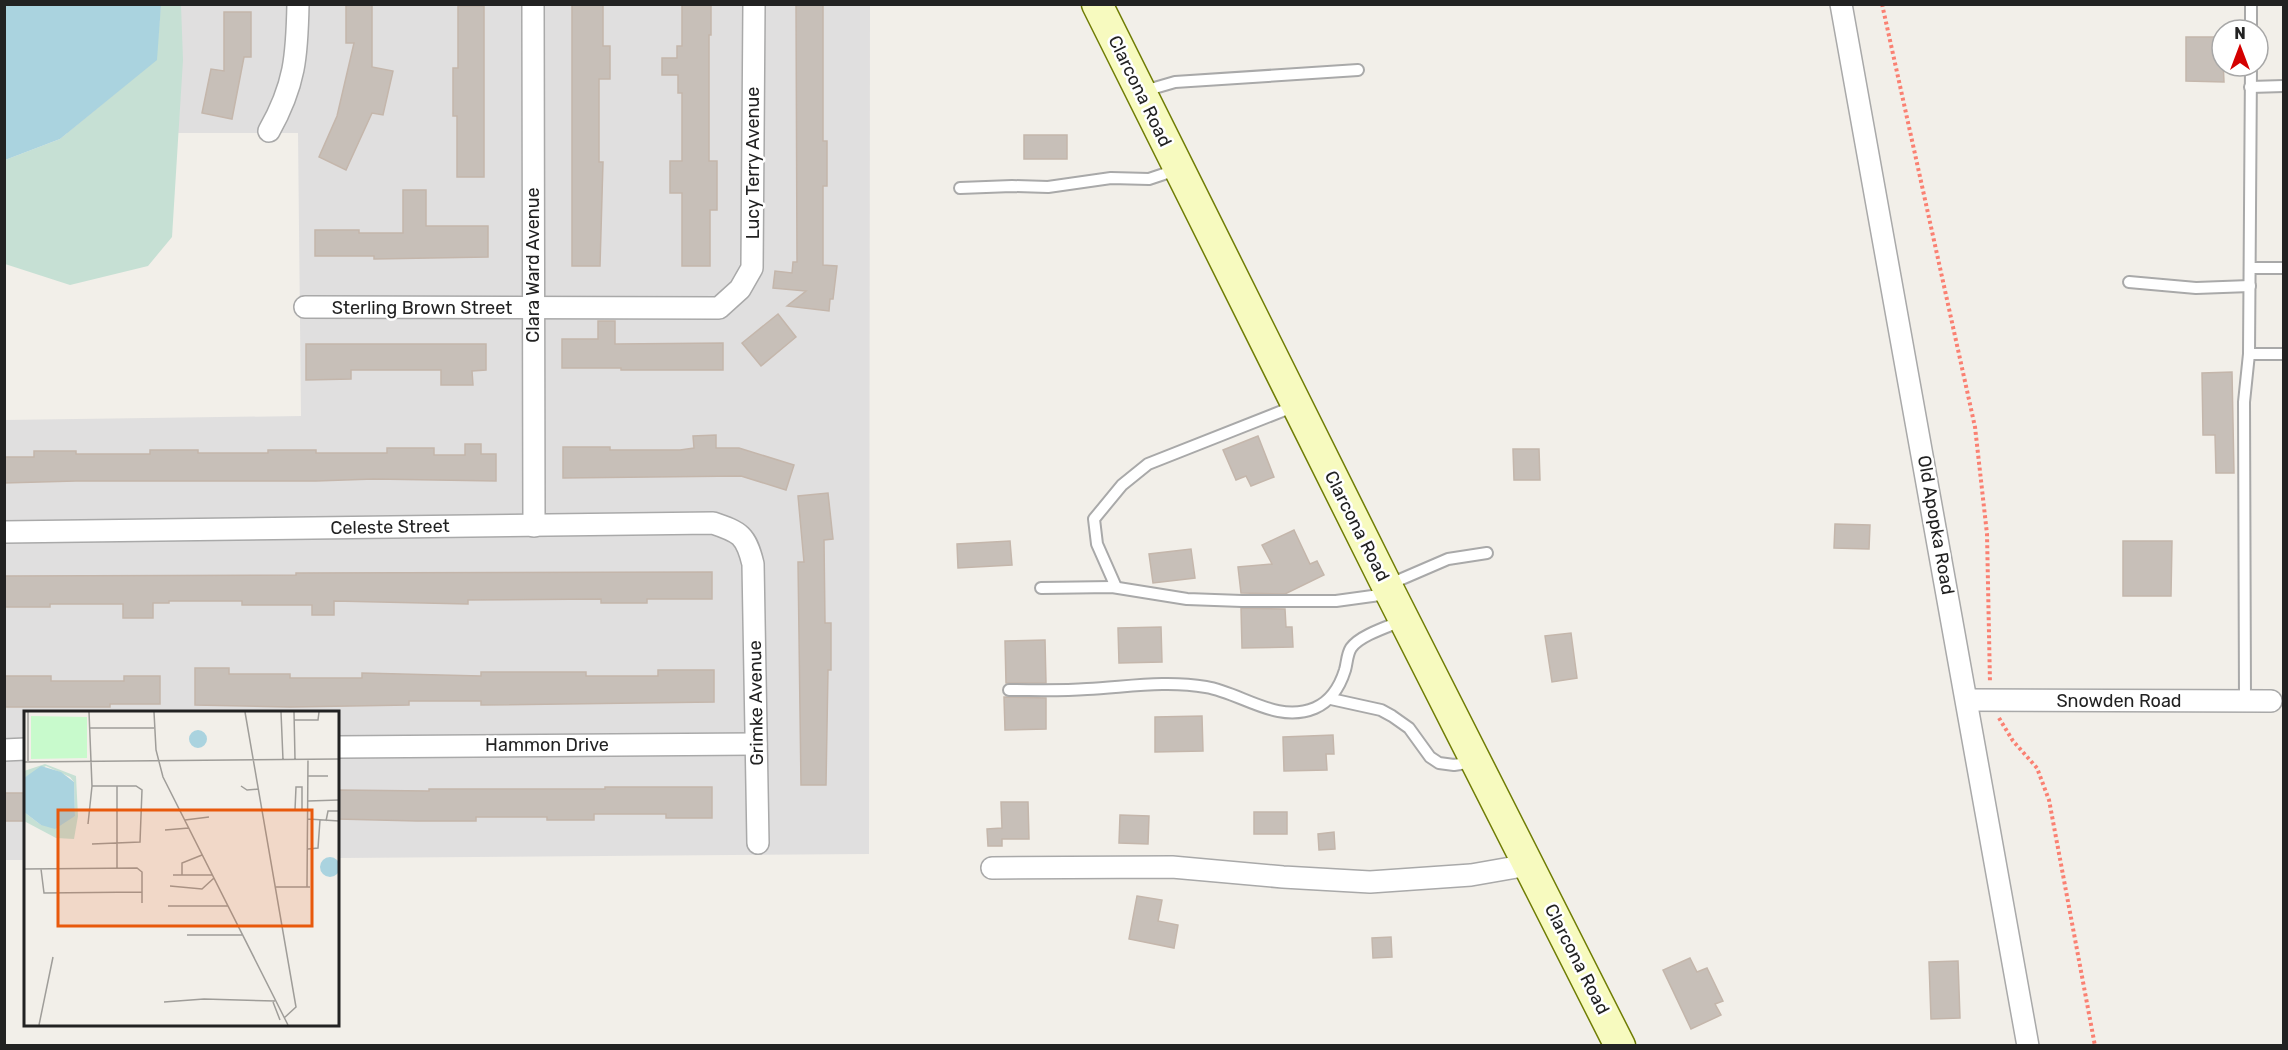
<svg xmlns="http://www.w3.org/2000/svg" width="2288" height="1050" viewBox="0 0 2288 1050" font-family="Rubik,sans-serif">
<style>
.residential{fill:#e0dfdf}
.wetland{fill:#c6e0d4}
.water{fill:#aad3df}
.building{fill:#c7bfb8;stroke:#c4b6ab;stroke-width:1.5}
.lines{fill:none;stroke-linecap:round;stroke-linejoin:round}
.lane-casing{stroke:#a9a9a9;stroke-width:14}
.street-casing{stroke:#a9a9a9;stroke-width:24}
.secondary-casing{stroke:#707d05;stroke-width:33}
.path{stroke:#fa8072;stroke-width:4;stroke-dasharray:3 3;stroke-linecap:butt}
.lane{stroke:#fff;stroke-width:10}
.street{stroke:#fff;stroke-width:21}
.secondary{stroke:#f7fabf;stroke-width:30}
.labels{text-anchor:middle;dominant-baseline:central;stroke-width:5;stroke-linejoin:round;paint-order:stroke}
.street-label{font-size:18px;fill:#222;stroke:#fff}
.inset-road{fill:none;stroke:#9f9d99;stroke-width:1.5}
.view{fill:#e8590c;fill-opacity:0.15;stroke:#e8590c;stroke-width:3}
.inset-edge{fill:none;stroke:#222;stroke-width:3}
</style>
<rect width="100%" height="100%" fill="#f2efe9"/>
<polygon class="residential" points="5,5 870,5 869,854 338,858 338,712 26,712 25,860 5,860 4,420 301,416 298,133 5,133"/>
<polygon class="wetland" points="161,5 181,5 183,60 172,237 148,266 70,285 5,264 5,160 60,139 156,60"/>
<polygon class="water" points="5,4 161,5 157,60 60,139 5,160"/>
<g class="building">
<polygon points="346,4 372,4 372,67 393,71 383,115 372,113 346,170 319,157 337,116 354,43 346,43"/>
<polygon points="572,4 603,4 603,46 610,46 610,79 599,79 599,162 603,162 600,266 572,266"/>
<polygon points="682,4 711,4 711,35 709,35 709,161 717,161 717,210 710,210 710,266 682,266 682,193 670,193 670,161 682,161 682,93 678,93 678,75 662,75 662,58 677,58 677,46 682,46"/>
<polygon points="796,4 823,4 823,141 827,141 827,186 823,186 823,265 837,266 833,299 830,299 829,311 787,306 806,291 773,288 775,271 792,273 793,262 797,262"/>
<polygon points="458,6 484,6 484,177 457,177 457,116 453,116 453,68 458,68"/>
<polygon points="224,12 251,12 251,57 244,57 232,119 202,113 211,69 224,71"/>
<polygon points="2186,37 2222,37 2224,82 2186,81"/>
<rect x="1024" y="135" width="43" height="24"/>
<polygon points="403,190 426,190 426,226 488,226 488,257 374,259 374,256 315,256 315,230 359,230 359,233 403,233"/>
<polygon points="778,314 796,337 761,366 742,343"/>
<polygon points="598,321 615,321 615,344 723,343 723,370 621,370 621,368 562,368 562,339 598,339"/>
<polygon points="306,344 486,344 486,370 472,371 473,385 441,385 441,370 351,370 351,379 306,380"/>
<polygon points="2232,372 2234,473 2216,473 2215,435 2203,435 2202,373"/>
<polygon points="716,435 716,448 739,448 794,465 786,490 741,476 563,478 563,447 610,447 610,450 680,450 694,448 693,436"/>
<polygon points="1258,436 1274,477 1251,486 1246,476 1236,480 1223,450"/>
<polygon points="465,444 481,444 481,454 496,454 496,481 374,479 316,481 76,481 4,483 4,457 34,457 34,451 76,451 76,454 150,454 150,450 198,450 198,453 268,453 268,450 316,450 316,453 387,453 387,448 434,448 434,455 465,455"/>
<polygon points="1513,449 1539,449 1540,480 1514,480"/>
<polygon points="828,493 833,539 824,540 825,623 831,623 831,670 828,670 826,785 801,785 798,562 804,562 798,496"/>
<polygon points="1835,524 1870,525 1869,549 1834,548"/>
<polygon points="1294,530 1310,564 1317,561 1324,575 1285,594 1241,593 1238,567 1272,564 1262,545"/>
<polygon points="1010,541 1012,565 958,568 957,544"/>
<polygon points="2123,541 2172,541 2171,596 2123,596"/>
<polygon points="1191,549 1195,578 1153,583 1149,554"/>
<polygon points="712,572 712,599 647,599 647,603 601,603 601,599 468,600 468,604 334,601 334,615 312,615 312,605 242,605 242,601 169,601 169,603 153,603 153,618 123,618 123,604 50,604 50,607 4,607 4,576 296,575 296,573"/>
<polygon points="1241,608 1285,609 1286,627 1292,627 1293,647 1242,648"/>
<polygon points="1161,627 1162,662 1119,663 1118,628"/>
<polygon points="1571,633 1577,678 1552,682 1545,636"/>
<polygon points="1045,640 1046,683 1006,683 1005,641"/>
<polygon points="195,668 229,668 229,674 290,674 290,678 362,678 362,673 481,676 481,672 586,672 586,676 658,676 658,670 714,670 714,702 481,705 481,701 409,701 409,705 290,707 195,705"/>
<polygon points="4,676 51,676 51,681 124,681 124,676 160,676 160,704 110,704 110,707 4,707"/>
<polygon points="1004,697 1046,698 1046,729 1005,730"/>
<polygon points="1202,716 1203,751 1155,752 1155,717"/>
<polygon points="1333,735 1334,754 1326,754 1327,770 1284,771 1283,737"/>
<polygon points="605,787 712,787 712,818 666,818 666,814 594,814 594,820 547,820 547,817 476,817 476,821 417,821 338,819 338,790 429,791 429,789 605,789"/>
<rect x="4" y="793" width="22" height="28"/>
<polygon points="1001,802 1028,802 1029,839 1002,839 1002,846 988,846 987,829 1002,828"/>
<rect x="1254" y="812" width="33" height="22"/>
<polygon points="1120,815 1149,816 1148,844 1119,843"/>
<polygon points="1334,832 1335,849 1319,850 1318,834"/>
<polygon points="1137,896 1162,900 1158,921 1178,925 1174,948 1129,939"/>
<polygon points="1391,937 1392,957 1373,958 1372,938"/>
<polygon points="1690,958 1697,972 1707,968 1723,1001 1715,1004 1721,1015 1691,1029 1663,970"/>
<polygon points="1958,961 1960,1018 1931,1019 1929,962"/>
</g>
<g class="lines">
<defs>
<g id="lane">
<polyline points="2251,30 2251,4"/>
<polyline points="2250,87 2284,86"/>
<polyline points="1144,91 1175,82 1358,70"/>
<polyline points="960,188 1012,186 1048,187 1111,178 1149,179 1176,170"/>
<polyline points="2250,268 2284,268"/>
<polyline points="2129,282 2196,288 2250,286"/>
<polyline points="2249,354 2284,354"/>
<polyline points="1390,584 1448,559 1487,553"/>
<polyline points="1116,587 1097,544 1094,519 1122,485 1148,464 1295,406"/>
<polyline points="1041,588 1112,587 1187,599 1242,601 1336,601 1387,594"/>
<path d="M1009,690c26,0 52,1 78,-1 40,-2 79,-9 119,-2 36,6 71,37 109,21 16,-7 25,-22 30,-38 2,-7 2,-16 6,-22 9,-13 39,-22 53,-28"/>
<polyline points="1331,699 1381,710 1392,716 1409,728 1430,757 1439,763 1454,765 1473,762"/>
<polyline points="2245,701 2244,402 2249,354 2251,66"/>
</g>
<g id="street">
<polyline points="533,4 534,526"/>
<polyline points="1841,4 2028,1046"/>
<path d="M269,131c26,-46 28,-75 29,-127"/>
<polyline points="305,307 719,308 740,289 752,268 754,4"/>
<path d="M4,532l709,-9c27,9 33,12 40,41l5,279"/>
<polyline points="1968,700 2271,701"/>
<polyline points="338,747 756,744"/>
<polyline points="4,750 26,749"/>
<polyline points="992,868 1172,867 1283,877 1370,882 1471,875 1528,865"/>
</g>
<polyline id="secondary" points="1097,4 1391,594 1620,1046"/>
</defs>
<use href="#lane" class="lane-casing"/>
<use href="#street" class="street-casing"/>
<use href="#secondary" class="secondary-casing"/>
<g class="path">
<polyline points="1882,4 1975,427 1987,534 1990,683"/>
<polyline points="1999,718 2013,741 2037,768 2049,800 2095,1046"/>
</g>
<use href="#lane" class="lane"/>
<use href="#street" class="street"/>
<use href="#secondary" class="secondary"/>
</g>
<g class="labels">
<g class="street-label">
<text transform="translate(1140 91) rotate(64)">Clarcona Road</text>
<text transform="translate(753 163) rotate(-90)">Lucy Terry Avenue</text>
<text transform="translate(533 265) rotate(-90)">Clara Ward Avenue</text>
<text x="422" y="308">Sterling Brown Street</text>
<text transform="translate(1936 525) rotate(80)">Old Apopka Road</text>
<text transform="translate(1357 526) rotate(63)">Clarcona Road</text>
<text transform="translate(390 527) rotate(-1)">Celeste Street</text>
<text x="2119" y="701">Snowden Road</text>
<text transform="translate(756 703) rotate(-91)">Grimke Avenue</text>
<text x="547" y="745">Hammon Drive</text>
<text transform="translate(1577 959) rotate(63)">Clarcona Road</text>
</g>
</g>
<g transform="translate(24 711)">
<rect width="315" height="315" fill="#f2efe9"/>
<path d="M21,53l31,12 2,40 -4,23 -18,-1 -32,-17v-9l17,13 34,-9 -1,-34 -4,-5 -24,-11 -22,12v-7z" fill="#c6e0d4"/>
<path d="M7,5l56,1v41l-56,1z" fill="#c8facc"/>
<path d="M165 28a9 9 0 1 1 18 0a9 9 0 1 1-18 0ZM17,55l20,6 13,10 1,34 -20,13 -14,-4 -17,-13v-34zM296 156a10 10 0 1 1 20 0a10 10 0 1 1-20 0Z" fill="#aad3df"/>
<path class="inset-road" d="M4,1v49M130,1l2,38 7,27 125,248M221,1l51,295 -12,11M257,1l2,48M270,1l1,47M270,9h24l1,-8M65,17h65M0,51l315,-3M284,65h20M68,75h44l6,4 -2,52 -48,2M93,75v82M217,75l6,4 12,-1M284,90l31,-1M278,99v-23h-6l-1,23h13M284,108l31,2M161,109l24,-3M302,110l2,-10h11M64,113l4,-38 -3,-74M141,119l24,-2M284,138l10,-1 2,-28M0,158l113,-1 5,4v31M17,158l3,24 98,-1M149,164h39M158,164v-12l20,-8M146,175l32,3 12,-11M252,176h34M283,176l1,-128M144,195h60M163,224h55M140,291l40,-3 71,2M249,291l7,18M15,314l14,-68"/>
<path class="view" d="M34,99h254v116h-254z"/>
<rect width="315" height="315" class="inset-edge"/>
</g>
<rect width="2288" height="1050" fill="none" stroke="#222222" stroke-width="12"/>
<g transform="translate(2240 48)"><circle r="28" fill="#ffffff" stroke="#a7a7a7" stroke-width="1.5"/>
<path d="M0-4.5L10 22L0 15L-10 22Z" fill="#d40000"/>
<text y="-9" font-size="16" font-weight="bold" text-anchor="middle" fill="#222222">N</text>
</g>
</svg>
